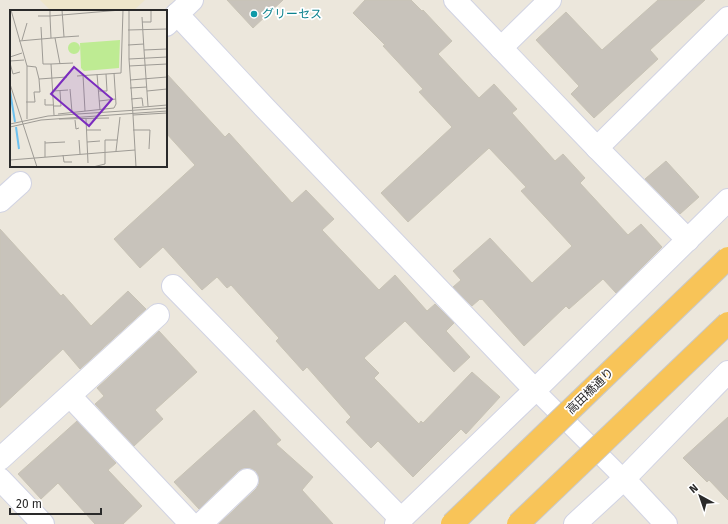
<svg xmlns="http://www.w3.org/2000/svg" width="728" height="524" viewBox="0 0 728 524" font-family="'Fira Sans','Noto Sans JP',sans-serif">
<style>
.education{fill:#eee6cb}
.building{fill:#c8c3bb;stroke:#c8c3b5}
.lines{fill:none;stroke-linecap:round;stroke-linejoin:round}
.pedestrian-casing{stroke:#d1d3e3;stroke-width:20}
.minor-casing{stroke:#d1d3e3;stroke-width:24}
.pedestrian{stroke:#fff;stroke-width:18}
.minor{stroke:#fff;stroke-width:22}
.trunk-bridge-casing{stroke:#c8c8c8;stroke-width:24;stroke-linecap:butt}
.trunk-bridge{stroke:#f8c458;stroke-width:22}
.culture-dot{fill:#0f9aa8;stroke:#fff;stroke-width:1.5}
.labels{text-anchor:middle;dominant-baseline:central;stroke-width:3.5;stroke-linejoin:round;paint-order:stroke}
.culture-label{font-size:12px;fill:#0d838f;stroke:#fff;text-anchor:start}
.street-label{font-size:12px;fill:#2a2a2a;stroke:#fff}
.inset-river{fill:none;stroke:#6ec1ef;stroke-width:2}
.inset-road{fill:none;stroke:#9e9b95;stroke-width:1}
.view{fill:#7b2cbf;fill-opacity:0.15;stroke:#7b2cbf;stroke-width:2}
.inset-edge{fill:none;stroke:#2a2a2a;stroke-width:2}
</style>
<rect width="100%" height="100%" fill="#ece7dc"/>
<polygon class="education" points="40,0 145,0 133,11 51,11"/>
<g class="building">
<polygon points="227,0 283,0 253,28"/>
<polygon points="365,0 411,0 422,11 423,10 452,41 438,54 479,98 494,84 517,109 512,113 555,161 563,154 585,178 580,183 628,235 641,224 662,247 616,293 603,279 569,309 566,306 524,346 482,299 481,300 480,299 472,306 453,287 461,280 453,271 490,238 532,283 572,246 521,191 526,187 489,148 408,222 381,193 452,127 419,92 423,89 383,46 385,45 353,13"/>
<polygon points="658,0 705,0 650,50 658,59 594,118 571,94 579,86 536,40 566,12 602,50"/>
<polygon points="166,73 225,137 229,133 292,203 306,190 334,219 322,230 379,290 395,275 427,311 435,304 454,323 446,331 470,357 454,372 405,321 364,358 379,373 374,378 419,424 421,421 423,423 472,372 500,397 466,434 461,429 413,477 378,441 371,448 346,422 351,417 307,367 303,371 276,341 279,338 231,285 227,288 217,277 202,290 163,247 140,268 114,239 195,165 166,133"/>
<polygon points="666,161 699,197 680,214 645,179"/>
<polygon points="0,229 61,296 63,294 91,326 128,291 146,309 80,369 63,349 0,408"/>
<polygon points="159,331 197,372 155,410 163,419 134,446 95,404 104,396 97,388"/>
<polygon points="254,410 281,440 276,444 313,477 302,490 333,524 219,524 256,489 259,484 259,477 256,471 250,468 244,468 238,471 199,509 174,482"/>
<polygon points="728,417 728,500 709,480 707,482 683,458"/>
<polygon points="77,421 116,463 108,470 142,506 123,524 95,524 58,483 41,499 18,474"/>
</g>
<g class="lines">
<defs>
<polyline id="pedestrian" points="535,390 624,479"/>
<g id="minor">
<polyline points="455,0 597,148 688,240"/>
<polyline points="177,14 264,107 535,390"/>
<polyline points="166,25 192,0"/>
<polyline points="501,48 550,0"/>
<polyline points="597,148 728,18"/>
<polyline points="0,201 20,183"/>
<polyline points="173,286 401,519"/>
<polyline points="70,396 191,524"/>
<polyline points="0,459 158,315"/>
<polyline points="0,479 43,524"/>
<polyline points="624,479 666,524"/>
<polyline points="201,524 247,480"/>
<polyline points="396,524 535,390 728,200"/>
<polyline points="575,524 624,479 728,372"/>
</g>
</defs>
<use href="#pedestrian" class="pedestrian-casing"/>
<use href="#minor" class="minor-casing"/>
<use href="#pedestrian" class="pedestrian"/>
<use href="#minor" class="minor"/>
<defs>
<g id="trunk-bridge">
<polyline points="452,524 728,258"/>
<polyline points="518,524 728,323"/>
</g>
</defs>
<use href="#trunk-bridge" class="trunk-bridge-casing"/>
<use href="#trunk-bridge" class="trunk-bridge"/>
</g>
<circle class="culture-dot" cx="254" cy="14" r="4"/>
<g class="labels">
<g class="culture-label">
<text x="262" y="14">グリーセス</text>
</g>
<g class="street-label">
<text transform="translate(590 391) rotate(-44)">高田橋通り</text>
</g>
</g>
<g transform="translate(10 10)">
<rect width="157" height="157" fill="#ece7dc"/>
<path d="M110,30l-1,28 -35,3 -3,-3 -1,-25zM58 38a6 6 0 1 1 12 0a6 6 0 1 1-12 0Z" fill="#beeb93"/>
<path class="inset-river" d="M0,81l5,31M6,117l3,22"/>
<path class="inset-road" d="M1,0l16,56v53M40,0v6l71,-6M119,0v49l4,56M28,6h12l1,22M132,7l2,33 23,-1M132,12h9v-12M31,17l2,37h8M118,20l39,-1M54,27l15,-1M45,28l5,26M12,30l5,-17M9,31l45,-4 -2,-27M118,35l16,-1M134,40l4,56M0,47l12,-4M119,49l38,-2M0,51l14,-1M0,53l3,11 7,-2M17,56l9,1 3,12 28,-2M119,56l38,-2M87,64l3,36M73,65l2,36M67,66l44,-3 2,-63M120,70l37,-3M0,74l27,83M120,78l17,-1M60,79l2,23M43,81l15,-1M88,81h9l-1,-17M137,81l20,-2M35,89v6h9M121,89l11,-1 1,8M89,91l17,-2M16,92h9l-1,-10h6l-1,-13M44,96h7l-1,-15M122,98l35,-3M48,104l56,-6 2,-4 -2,-31M44,105l-3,-51 22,-1M49,109l50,-1M76,109l2,44M65,110l1,9 3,-1M0,114l38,-8 119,-8M0,117l31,-7 126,-9M76,120h15M123,120h17l-1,19M69,130l1,14M77,132l13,-1M35,133l20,-1M106,141l4,-34M53,145l1,7h8M35,147v-16M0,150l125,-10M83,157l12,-3v-24h12M126,157l-3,-52 34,-2"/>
<path class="view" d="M64,57l38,32 -23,27 -38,-32z"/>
<rect width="157" height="157" class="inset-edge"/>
</g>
<g transform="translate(700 496) rotate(320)" stroke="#ffffff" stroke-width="3" paint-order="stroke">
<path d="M0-3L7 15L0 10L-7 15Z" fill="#2a2a2a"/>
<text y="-6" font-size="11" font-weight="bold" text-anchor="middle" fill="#2a2a2a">N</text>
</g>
<path d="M10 508v6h91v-6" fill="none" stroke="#2a2a2a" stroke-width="2"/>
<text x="16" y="508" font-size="12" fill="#2a2a2a" stroke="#ffffff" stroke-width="3" paint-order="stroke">20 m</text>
</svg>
